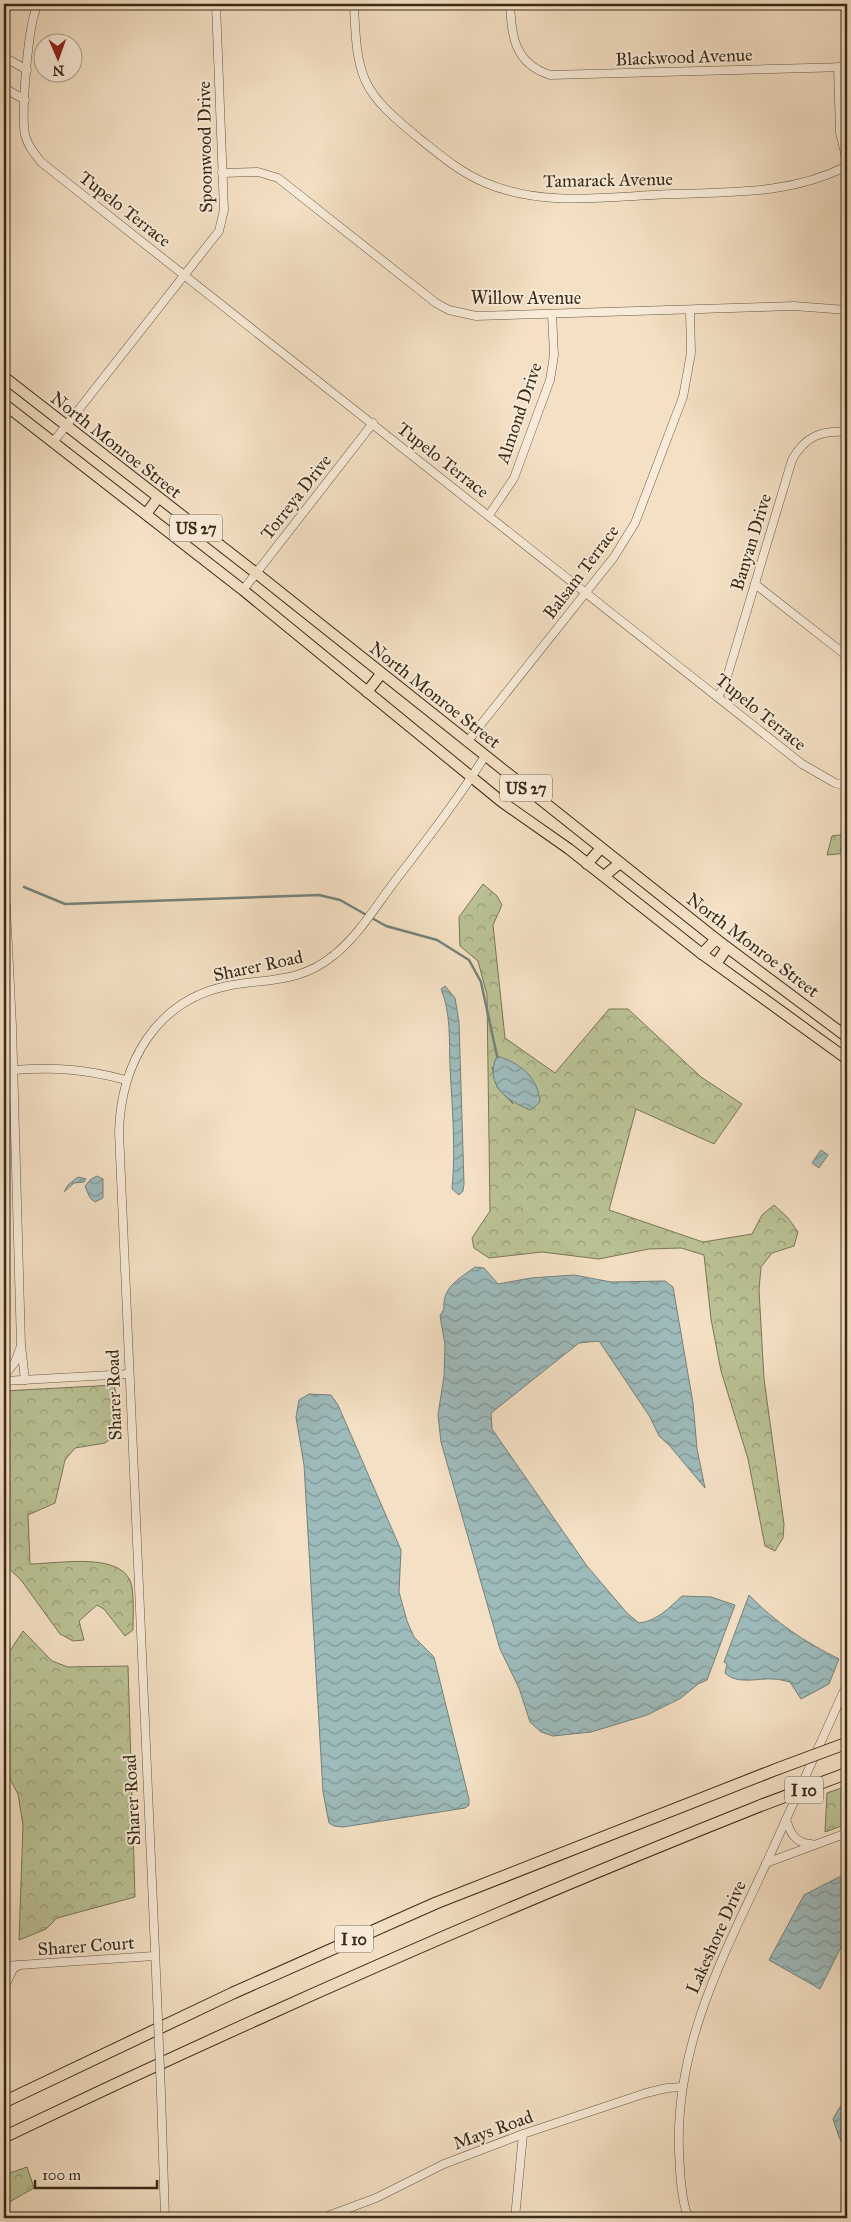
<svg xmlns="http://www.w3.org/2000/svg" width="851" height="2222" viewBox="0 0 851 2222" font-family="'IM FELL Great Primer',serif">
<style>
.forest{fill:url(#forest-crowns);stroke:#797656;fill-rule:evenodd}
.water{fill:url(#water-waves);stroke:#75817a}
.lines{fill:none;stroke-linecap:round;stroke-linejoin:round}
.stream{stroke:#75817a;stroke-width:2.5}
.minor-casing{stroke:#675842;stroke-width:9}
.major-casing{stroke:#382a17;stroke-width:12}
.highway-casing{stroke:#382a17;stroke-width:13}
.minor{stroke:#f8ebd9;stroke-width:8}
.major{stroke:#f4e0c4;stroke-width:10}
.highway{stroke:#f4e0c4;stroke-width:11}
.minor-bridge-casing{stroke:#675842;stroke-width:9;stroke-linecap:butt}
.highway-bridge-casing{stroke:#382a17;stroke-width:13;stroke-linecap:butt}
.minor-bridge{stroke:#f8ebd9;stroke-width:8}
.highway-bridge{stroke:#f4e0c4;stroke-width:11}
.labels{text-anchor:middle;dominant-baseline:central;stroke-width:4;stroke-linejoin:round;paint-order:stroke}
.shield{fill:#f8ebd9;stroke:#726451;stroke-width:1}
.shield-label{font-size:16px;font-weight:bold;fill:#382a17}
.street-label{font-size:18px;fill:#382a17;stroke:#f8ebd9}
</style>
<defs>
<pattern id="forest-crowns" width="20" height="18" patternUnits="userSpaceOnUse" patternTransform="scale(1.25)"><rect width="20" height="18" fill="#bac295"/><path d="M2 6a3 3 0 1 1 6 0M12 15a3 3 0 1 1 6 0" fill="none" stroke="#989e79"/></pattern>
<pattern id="water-waves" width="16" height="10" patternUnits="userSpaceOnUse" patternTransform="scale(1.25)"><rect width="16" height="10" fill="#9ebbbc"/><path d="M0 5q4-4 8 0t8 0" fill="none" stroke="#829898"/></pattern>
</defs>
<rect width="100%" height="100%" fill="#f4e0c4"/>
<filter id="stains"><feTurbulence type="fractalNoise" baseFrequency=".004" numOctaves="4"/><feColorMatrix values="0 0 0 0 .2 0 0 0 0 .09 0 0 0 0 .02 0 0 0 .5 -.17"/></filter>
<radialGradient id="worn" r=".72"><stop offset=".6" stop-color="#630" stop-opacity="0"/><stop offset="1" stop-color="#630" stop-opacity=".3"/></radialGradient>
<g class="forest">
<polygon points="847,834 847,853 827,855 832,836"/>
<path d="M483,884l14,12 5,9 -9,20 12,113 50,35 54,-64h19l73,68 41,27 -28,40 -78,-35 -27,101 94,32 49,-8 10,-19 12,-10 14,13 10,14 -4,14 -22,7 -11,14 -2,23 5,89 20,145 -1,14 -8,13 -10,-5 -17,-87 -27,-88 -10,-52 -7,-64 -23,-7 -32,1 -50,10 -57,-7 -53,6 -15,-10 -2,-10 18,-27 -3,-216 -9,-34 -18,-15 -1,-29zM492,1067l21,37 -16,-17z"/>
<path d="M114,1385l6,27 -1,20 -14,11 -30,5 -10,12 -10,43 -27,12 2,49c27,0 96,-14 102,23 2,13 1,29 1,43l-8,6 -21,-27 -7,-4 -18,16 5,19 -11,1 -13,-7 -39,-54 -17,-16v-173z"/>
<polygon points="23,1631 52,1661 68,1667 128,1666 135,1897 57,1918 46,1929 19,1940 23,1825 18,1794 4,1768 4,1660"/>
<polygon points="847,1786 847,1824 825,1832 827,1793"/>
<polygon points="27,2167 34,2188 4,2205 4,2175"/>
</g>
<g class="water">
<path d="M445,986l10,12 4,24 5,162 -1,7 -4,4 -7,-6c4,-40 0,-83 -2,-123 -1,-25 1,-54 -9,-77z"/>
<path d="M497,1056c23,7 41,21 43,46l-9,8c-25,-9 -47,-26 -34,-54z"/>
<polygon points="821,1150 828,1155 819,1168 812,1163"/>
<polygon points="97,1176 103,1179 103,1198 95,1202 90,1198 85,1186 91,1179"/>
<polygon points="78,1177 86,1179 84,1182 74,1183 64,1192 68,1185"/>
<path d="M475,1267l9,1 14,16 33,-6 43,-3 37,7 54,-1 8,6 20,116 4,46 8,39 -36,-43 -10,-9 -9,-19 -51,-76 -20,2 -88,70 1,16 95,137 40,47 12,10c18,-2 30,-15 43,-27l29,1 24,8 -28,75 -9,4 -17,14 -34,17 -56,17 -38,4 -12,-4 -11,-10 -11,-34 -19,-39 -59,-207 -3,-27 6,-39 1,-32 -5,-28 4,-7c-2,-22 15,-30 31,-42z"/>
<polygon points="309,1394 331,1395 338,1405 401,1550 399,1592 407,1621 414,1637 434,1657 469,1799 469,1805 465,1808 343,1827 334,1826 329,1823 323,1792 304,1465 296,1417 299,1400"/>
<path d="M749,1595c27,28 56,47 90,64l-10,25 -28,15 -11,-17c-5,-1 -11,-3 -17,-3 -15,-1 -36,6 -48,-6l2,-9 -3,-2z"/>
<polygon points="847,1873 845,1939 820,1989 769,1960 804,1895"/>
<polygon points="847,2102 847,2152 839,2137 833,2119 840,2107"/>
</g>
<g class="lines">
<polyline class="stream" points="24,887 65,904 319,895 340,900 386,926 437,940 469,960 481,982 497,1056"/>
<defs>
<g id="minor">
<path d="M38,4c-10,18 -17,109 -13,131 3,11 9,18 16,27l761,602 33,19 12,3"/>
<path d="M354,4c3,76 7,87 66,135 20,16 41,34 66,44 58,25 126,13 187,11 60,-2 119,0 174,-28"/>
<path d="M510,4c2,33 4,59 40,71l297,-8"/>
<polyline points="4,57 27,70"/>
<polyline points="838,67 840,133 847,161"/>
<polyline points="4,88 25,100"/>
<polyline points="222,173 258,172 278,178 436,303 449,310 476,316 794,306 847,310"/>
<polyline points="54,441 219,231 224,210 216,4"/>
<polyline points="489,515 514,478 550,380 554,355 552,314"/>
<polyline points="755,584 847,656"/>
<polyline points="243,590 373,423"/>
<path d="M718,696l6,-9 68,-227c13,-24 30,-30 55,-28"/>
<polyline points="467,742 614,557 635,523 683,397 691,353 690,310"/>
<polyline points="4,868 12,1026 21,1345 25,1380"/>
<path d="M14,1070c41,-3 71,-1 112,10"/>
<polyline points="4,1376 15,1362 21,1346"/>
<polyline points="4,1381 129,1374"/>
<path d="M786,1819c4,14 9,24 25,25"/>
<polyline points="766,1863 847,1833"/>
<polyline points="4,1966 154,1956"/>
<polyline points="4,1988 13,1969 19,1965"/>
<path d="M157,1996l-38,-864c2,-68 36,-131 108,-146 40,-8 72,-2 107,-31 23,-18 40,-46 58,-70 32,-42 65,-84 93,-129"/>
<polyline points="161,2093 165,2218"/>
<polyline points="322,2218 376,2198 444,2164 523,2134 646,2093 667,2088 682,2087"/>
<polyline points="515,2218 523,2134"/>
<path d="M688,2218c-7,-21 -8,-45 -9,-67 -4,-105 44,-195 87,-287 27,-60 54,-120 81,-180"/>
</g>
<g id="major">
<polyline points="4,377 256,573 716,939 847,1037"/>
<polyline points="4,404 243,590 502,802 569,849 702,954 847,1059"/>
<polyline points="146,514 158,498"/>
<polyline points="367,692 381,674"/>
<polyline points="587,864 601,848"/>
<polyline points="604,876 620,863"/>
<polyline points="702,954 716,939"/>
<polyline points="716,964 727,948"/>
</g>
<g id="highway">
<polyline points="4,2102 233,1993 436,1903 777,1769"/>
<path d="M4,2137c249,-119 501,-230 758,-332"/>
</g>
</defs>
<use href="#minor" class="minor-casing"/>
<use href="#major" class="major-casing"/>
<use href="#highway" class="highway-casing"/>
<use href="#minor" class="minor"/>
<use href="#major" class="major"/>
<use href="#highway" class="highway"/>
<defs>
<polyline id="minor-bridge" points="157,1996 161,2093"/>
<g id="highway-bridge">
<polyline points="777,1769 847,1743"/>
<polyline points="762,1805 845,1774"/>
</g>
</defs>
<use href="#minor-bridge" class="minor-bridge-casing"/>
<use href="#highway-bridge" class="highway-bridge-casing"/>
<use href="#minor-bridge" class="minor-bridge"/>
<use href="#highway-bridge" class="highway-bridge"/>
</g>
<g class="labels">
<g class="shield">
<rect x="170" y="514.5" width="52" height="27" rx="4"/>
<rect x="500" y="774.5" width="52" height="27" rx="4"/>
<rect x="785" y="1776.5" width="38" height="27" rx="4"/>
<rect x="335" y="1925.5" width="38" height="27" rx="4"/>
</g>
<g class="shield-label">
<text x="196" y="528">US 27</text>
<text x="526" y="788">US 27</text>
<text x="804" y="1790">I 10</text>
<text x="354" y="1939">I 10</text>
</g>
<g class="street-label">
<text transform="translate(684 57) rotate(-2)">Blackwood Avenue</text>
<text transform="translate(205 147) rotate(-91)">Spoonwood Drive</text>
<text transform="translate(608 180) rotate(-1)">Tamarack Avenue</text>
<text transform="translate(125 209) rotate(38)">Tupelo Terrace</text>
<text x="526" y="298">Willow Avenue</text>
<text transform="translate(519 413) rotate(-71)">Almond Drive</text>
<text transform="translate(116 445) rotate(38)">North Monroe Street</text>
<text transform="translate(443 460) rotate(38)">Tupelo Terrace</text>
<text transform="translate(296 497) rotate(-52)">Torreya Drive</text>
<text transform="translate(751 542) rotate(-73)">Banyan Drive</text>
<text transform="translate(581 572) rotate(-53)">Balsam Terrace</text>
<text transform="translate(435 695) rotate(38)">North Monroe Street</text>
<text transform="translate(761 712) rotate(39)">Tupelo Terrace</text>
<text transform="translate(753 945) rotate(37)">North Monroe Street</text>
<text transform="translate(258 966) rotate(-12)">Sharer Road</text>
<text transform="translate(114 1395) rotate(-92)">Sharer Road</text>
<text transform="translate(132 1800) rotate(-93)">Sharer Road</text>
<text transform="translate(716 1937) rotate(-66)">Lakeshore Drive</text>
<text transform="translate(86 1946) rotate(-4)">Sharer Court</text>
<text transform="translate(493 2130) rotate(-20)">Mays Road</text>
</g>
</g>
<rect width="851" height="2222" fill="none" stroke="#f4e0c4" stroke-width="20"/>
<rect x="5" y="5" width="841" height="2212" fill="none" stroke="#382a17" stroke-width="2.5"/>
<rect x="10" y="10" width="831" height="2202" fill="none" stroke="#382a17"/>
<g transform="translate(58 58) rotate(178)"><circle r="24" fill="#f8ebd9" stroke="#ab9e8b"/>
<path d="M0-4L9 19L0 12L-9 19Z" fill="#8f2418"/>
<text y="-8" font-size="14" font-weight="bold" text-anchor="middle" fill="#382a17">N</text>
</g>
<path d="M35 2180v8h122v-8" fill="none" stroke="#382a17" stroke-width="2.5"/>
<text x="42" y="2180" font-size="15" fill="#382a17" stroke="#f8ebd9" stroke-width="4" paint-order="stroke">100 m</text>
<rect width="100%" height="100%" filter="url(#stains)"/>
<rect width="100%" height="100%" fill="url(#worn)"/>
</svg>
